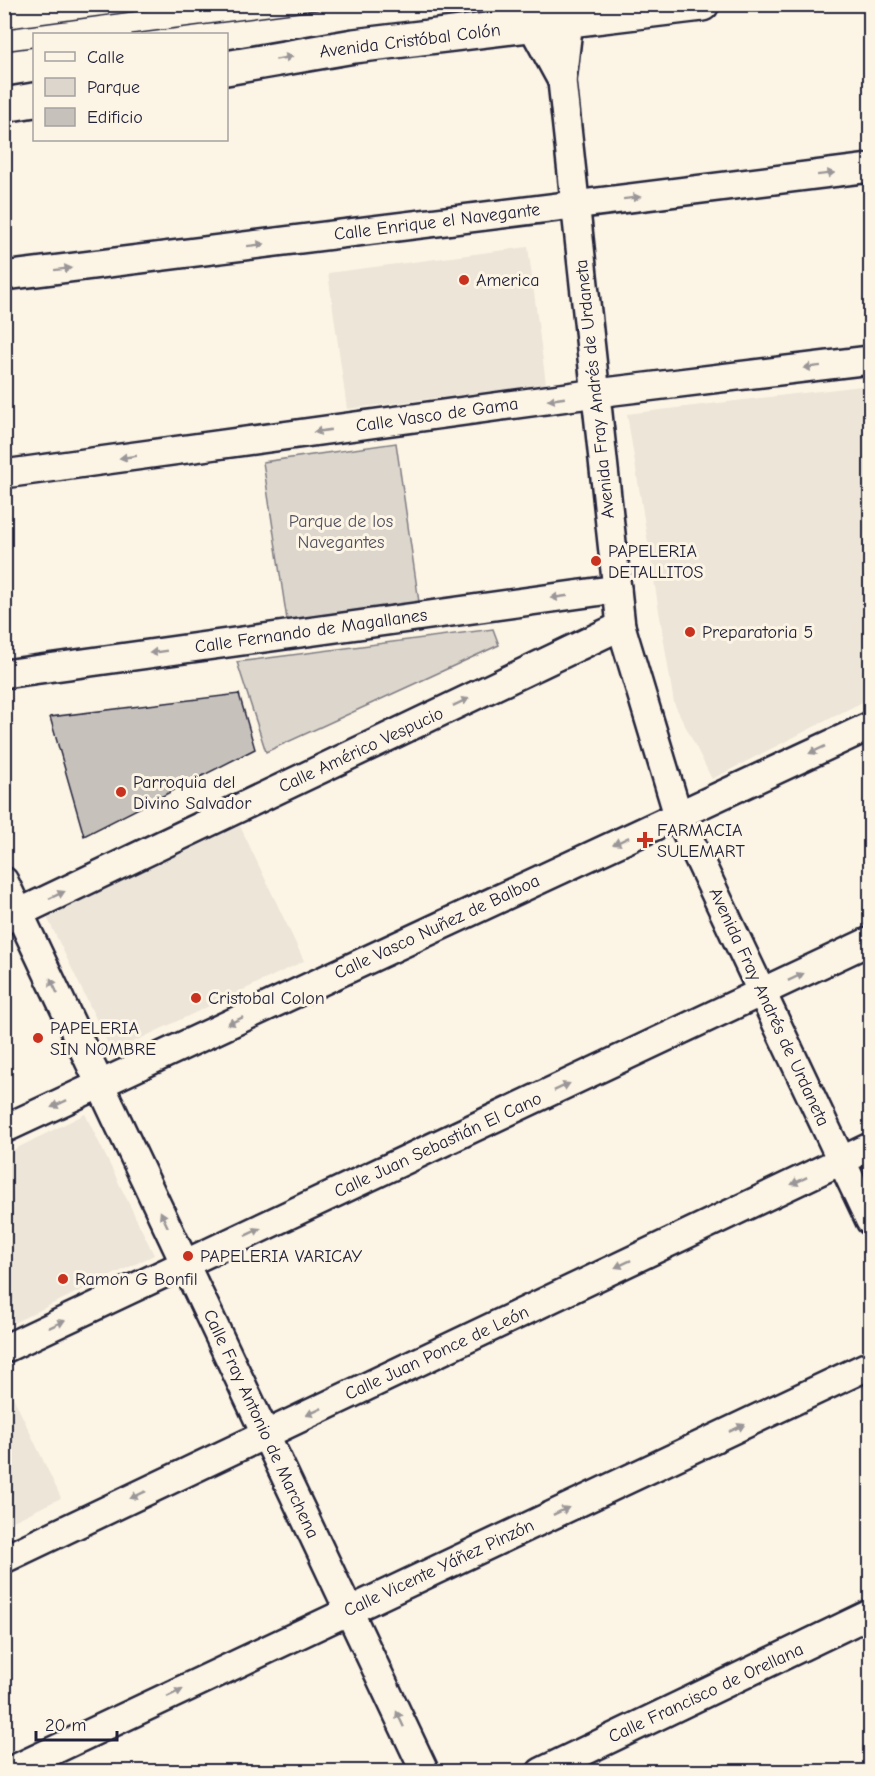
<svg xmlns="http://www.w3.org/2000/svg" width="875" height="1776" viewBox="0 0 875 1776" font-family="'Comic Neue',sans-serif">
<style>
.built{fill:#ece5d8}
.green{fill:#dcd6cc;stroke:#7f7c84;stroke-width:1.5}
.building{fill:#c6c1bb;stroke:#22223b;stroke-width:1.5}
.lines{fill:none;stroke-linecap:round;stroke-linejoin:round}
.minor-casing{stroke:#22223b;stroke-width:32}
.primary-casing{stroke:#22223b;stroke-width:38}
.minor{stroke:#fcf5e5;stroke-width:27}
.primary{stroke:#fcf5e5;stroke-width:33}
.tram{stroke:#22223b;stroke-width:1.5}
.oneway{fill:#9a9698}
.poi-dot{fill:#c8321e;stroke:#fcf5e5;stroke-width:2}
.labels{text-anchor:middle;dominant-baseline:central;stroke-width:6;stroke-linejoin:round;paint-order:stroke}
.street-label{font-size:18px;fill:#22223b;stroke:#fcf5e5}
.poi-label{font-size:18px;fill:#22223b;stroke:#fcf5e5;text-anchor:start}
.park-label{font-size:18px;fill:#504f5f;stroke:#fcf5e5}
</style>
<rect width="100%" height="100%" fill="#fcf5e5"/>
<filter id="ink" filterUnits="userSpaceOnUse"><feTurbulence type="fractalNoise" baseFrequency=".0167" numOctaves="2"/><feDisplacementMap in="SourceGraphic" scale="12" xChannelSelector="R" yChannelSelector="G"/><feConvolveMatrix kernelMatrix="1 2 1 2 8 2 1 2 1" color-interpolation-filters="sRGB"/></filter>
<g filter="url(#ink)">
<g class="built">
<polygon points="528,247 546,384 347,409 328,273"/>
<polygon points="870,385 870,698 712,779 674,703 627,414"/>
<polygon points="240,826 304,961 112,1052 47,917"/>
<polygon points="85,1114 154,1255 5,1327 5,1154"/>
<polygon points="4,1378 61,1498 5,1525 4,1525"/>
</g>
<g class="green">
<polygon points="396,443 419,602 287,620 263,462"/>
<polygon points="493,629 499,645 266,752 237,662"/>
</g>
<polygon class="building" points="239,694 255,749 84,836 50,717"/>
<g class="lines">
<defs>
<g id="minor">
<polyline points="569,20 562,81 621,626 678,815 870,1221"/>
<polyline points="532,26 562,81"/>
<polyline points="4,276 870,168"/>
<polyline points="4,474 597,393 870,360"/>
<polyline points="4,674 617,589"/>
<polyline points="4,881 425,1772"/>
<polyline points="4,920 621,626"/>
<polyline points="4,1129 870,726"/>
<polyline points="4,1349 870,941"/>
<polyline points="4,1559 870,1147"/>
<polyline points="8,1772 870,1365"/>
<polyline points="541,1772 870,1614"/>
</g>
<g id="primary">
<polyline points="226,68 354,46 702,4"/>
<polyline points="4,105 34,100"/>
</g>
</defs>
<use href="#minor" class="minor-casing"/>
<use href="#primary" class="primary-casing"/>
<use href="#minor" class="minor"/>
<use href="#primary" class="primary"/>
<g class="tram">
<polyline points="4,29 190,4"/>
<polyline points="132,34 362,4"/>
<polyline points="4,51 34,47"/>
</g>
</g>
<defs><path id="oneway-solid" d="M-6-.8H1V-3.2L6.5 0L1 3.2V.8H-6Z" transform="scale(1.5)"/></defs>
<g class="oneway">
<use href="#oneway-solid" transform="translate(284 58) rotate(-10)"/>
<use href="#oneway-solid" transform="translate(826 174) rotate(-7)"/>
<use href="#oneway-solid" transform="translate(632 198) rotate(-7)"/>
<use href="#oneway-solid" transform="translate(256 245) rotate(-7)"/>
<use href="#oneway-solid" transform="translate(63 269) rotate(-7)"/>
<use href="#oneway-solid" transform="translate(812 367) rotate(173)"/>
<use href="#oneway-solid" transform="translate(556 399) rotate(172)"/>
<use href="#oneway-solid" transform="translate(322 431) rotate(172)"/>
<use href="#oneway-solid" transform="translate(128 457) rotate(172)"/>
<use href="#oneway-solid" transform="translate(559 597) rotate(172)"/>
<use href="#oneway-solid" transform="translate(158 652) rotate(172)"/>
<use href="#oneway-solid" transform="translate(461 702) rotate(-25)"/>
<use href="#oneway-solid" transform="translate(817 750) rotate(155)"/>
<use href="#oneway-solid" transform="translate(621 841) rotate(155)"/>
<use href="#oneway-solid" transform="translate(57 895) rotate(-25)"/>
<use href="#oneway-solid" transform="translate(796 977) rotate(-25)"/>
<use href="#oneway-solid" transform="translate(54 986) rotate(-115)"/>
<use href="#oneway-solid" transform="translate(235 1021) rotate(155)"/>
<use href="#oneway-solid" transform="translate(562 1087) rotate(-25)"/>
<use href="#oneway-solid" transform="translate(59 1104) rotate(155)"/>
<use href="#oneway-solid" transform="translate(799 1181) rotate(155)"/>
<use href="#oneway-solid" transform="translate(164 1219) rotate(-115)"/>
<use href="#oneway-solid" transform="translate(253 1232) rotate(-25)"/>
<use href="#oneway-solid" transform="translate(623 1264) rotate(155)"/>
<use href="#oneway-solid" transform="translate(57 1324) rotate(-25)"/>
<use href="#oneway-solid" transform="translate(314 1412) rotate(155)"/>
<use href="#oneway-solid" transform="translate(737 1428) rotate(-25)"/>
<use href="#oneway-solid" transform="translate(138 1495) rotate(155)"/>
<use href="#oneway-solid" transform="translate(561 1511) rotate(-25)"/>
<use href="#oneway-solid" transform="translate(175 1693) rotate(-25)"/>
<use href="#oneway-solid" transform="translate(400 1719) rotate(-115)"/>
</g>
</g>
<g class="poi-dot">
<circle cx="464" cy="280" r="6"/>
<circle cx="596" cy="561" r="6"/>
<circle cx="690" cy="632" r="6"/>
<circle cx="121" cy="792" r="6"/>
<path d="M642 831h6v6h6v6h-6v6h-6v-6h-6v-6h6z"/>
<circle cx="196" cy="998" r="6"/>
<circle cx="38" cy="1038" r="6"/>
<circle cx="188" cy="1256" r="6"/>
<circle cx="63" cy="1279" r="6"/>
</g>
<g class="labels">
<g class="street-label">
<text transform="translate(410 41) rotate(-7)">Avenida Cristóbal Colón</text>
<text transform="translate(437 222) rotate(-7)">Calle Enrique el Navegante</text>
<text transform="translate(595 389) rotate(-96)">Avenida Fray Andrés de Urdaneta</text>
<text transform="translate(437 415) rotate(-8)">Calle Vasco de Gama</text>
<text transform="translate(311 631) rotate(-8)">Calle Fernando de Magallanes</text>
<text transform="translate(361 750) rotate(-25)">Calle Américo Vespucio</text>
<text transform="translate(437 927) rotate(-25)">Calle Vasco Nuñez de Balboa</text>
<text transform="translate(769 1007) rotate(65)">Avenida Fray Andrés de Urdaneta</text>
<text transform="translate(438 1145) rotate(-25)">Calle Juan Sebastián El Cano</text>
<text transform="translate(437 1353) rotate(-25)">Calle Juan Ponce de León</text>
<text transform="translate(261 1424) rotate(65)">Calle Fray Antonio de Marchena</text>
<text transform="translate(439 1568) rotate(-25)">Calle Vicente Yáñez Pinzón</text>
<text transform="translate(706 1693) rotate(-25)">Calle Francisco de Orellana</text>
</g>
<g class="poi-label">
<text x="476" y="280">America</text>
<text x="608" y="551">PAPELERIA<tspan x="608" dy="21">DETALLITOS</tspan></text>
<text x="702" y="632">Preparatoria 5</text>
<text x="133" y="782">Parroquia del<tspan x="133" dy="21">Divino Salvador</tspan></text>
<text x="657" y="830">FARMACIA<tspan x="657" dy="21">SULEMART</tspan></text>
<text x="208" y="998">Cristobal Colon</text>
<text x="50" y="1028">PAPELERIA<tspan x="50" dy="21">SIN NOMBRE</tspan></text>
<text x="200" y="1256">PAPELERIA VARICAY</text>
<text x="75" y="1279">Ramon G Bonfil</text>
</g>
<g class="park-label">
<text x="341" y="521">Parque de los<tspan x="341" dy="21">Navegantes</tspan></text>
</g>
</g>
<rect width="875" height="1776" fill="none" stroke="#fcf5e5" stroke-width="24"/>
<rect x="12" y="12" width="851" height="1752" fill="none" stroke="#22223b" stroke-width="2" filter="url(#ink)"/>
<rect x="33" y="33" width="195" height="108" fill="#fcf5e5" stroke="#a5a1a1" stroke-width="1.5"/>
<rect x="45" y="52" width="30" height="9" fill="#fcf5e5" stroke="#a5a1a1" stroke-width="1.5"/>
<text x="87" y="63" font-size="18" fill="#22223b">Calle</text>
<rect x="45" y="78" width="30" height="18" fill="#dcd6cc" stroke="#a5a1a1" stroke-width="1.5"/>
<text x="87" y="93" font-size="18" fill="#22223b">Parque</text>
<rect x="45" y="108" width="30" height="18" fill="#c6c1bb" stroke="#a5a1a1" stroke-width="1.5"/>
<text x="87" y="123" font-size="18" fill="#22223b">Edificio</text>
<path d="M36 1731v9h81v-9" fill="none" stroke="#22223b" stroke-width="3"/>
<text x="45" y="1731" font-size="18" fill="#22223b" stroke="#fcf5e5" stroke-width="4.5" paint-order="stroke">20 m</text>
</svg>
